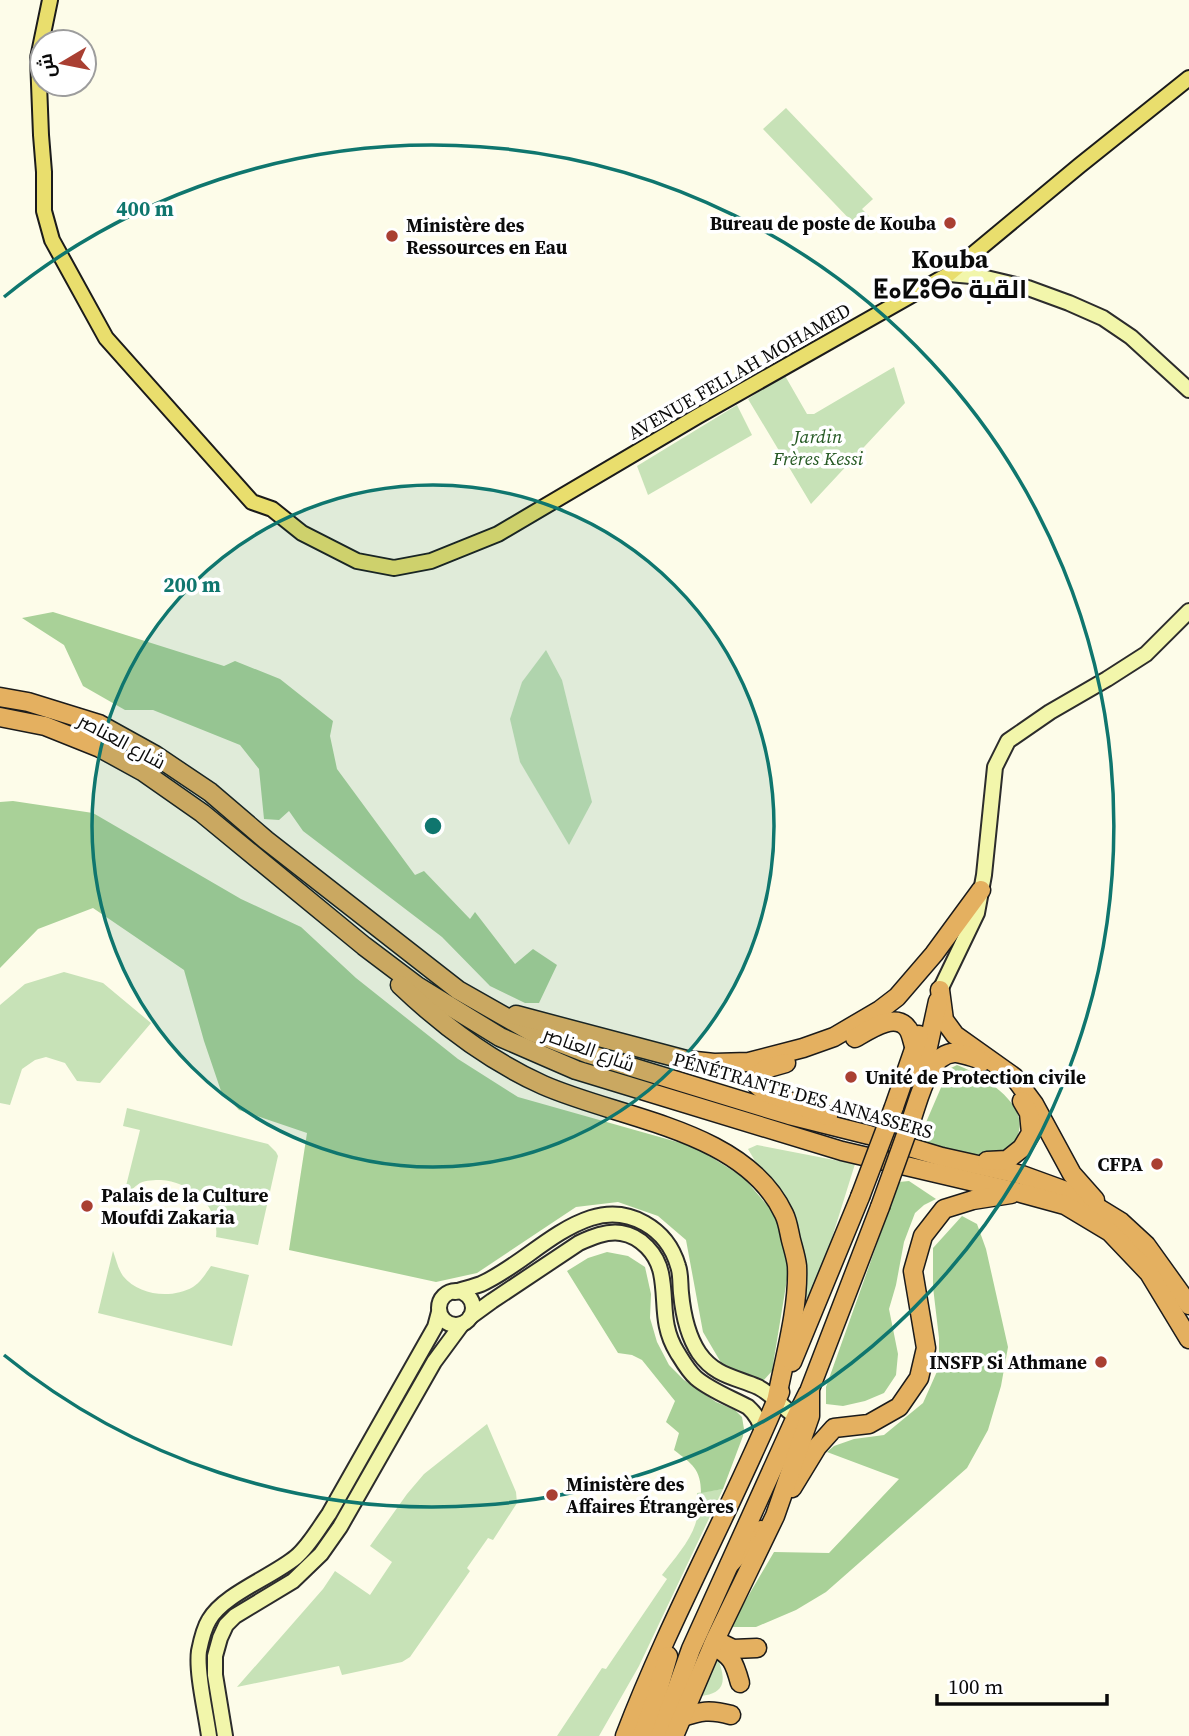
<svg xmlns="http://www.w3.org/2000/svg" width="1189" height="1736" viewBox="0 0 1189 1736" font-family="'Source Serif 4',Cairo,'Noto Sans Tifinagh',serif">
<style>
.green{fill:#c7e2b7}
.forest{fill:#a9d198}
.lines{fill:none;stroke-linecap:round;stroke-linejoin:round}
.secondary-casing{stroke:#2c2c2c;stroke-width:18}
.primary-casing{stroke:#1b1b1b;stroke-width:18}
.highway-casing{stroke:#1b1b1b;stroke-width:21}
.secondary{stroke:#f2f6ab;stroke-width:14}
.primary{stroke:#e9de6d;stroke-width:14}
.highway{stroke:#e4b060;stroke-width:18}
.highway-bridge-casing{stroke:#1b1b1b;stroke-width:21;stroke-linecap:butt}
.highway-bridge{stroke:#e4b060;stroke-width:18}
.ring{fill:none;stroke:#0f766e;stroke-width:3.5}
.poi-dot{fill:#a93f32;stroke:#fff;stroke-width:2.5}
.labels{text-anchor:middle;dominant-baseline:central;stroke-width:7;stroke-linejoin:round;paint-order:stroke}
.poi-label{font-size:19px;font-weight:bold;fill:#0a0a0a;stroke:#fff;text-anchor:start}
.street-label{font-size:19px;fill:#0a0a0a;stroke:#fff}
.park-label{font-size:19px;font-style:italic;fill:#255923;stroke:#fff}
.district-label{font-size:26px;font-weight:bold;fill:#0a0a0a;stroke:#fff}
.centre{fill:#0f766e;stroke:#fff;stroke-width:3.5}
.ring-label{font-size:21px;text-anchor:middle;font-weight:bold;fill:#0f766e;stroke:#fff;stroke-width:7;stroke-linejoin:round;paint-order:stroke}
</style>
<rect width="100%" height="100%" fill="#fdfce9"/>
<g class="green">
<polygon points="786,108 873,199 862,209 869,216 858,228 763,129"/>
<polygon points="894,367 905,403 811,504 748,399 784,374 807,414 814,414"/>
<polygon points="737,405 752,435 648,495 637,466"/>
<polygon points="546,650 562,680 592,802 569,845 520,762 510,719 522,682"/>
<polygon points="64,972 103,983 151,1023 100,1083 77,1081 65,1063 46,1057 35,1060 22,1069 10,1105 0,1103 0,1005 25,984"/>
<path d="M127,1108l141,36 8,8 2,4 -20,89 -42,-8c4,-31 -26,-55 -55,-57 -6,0 -15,0 -21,3 -6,4 -12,10 -17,15l17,-68 -17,-4z"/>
<polygon points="757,1145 855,1164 807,1318 805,1270 761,1171 748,1149"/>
<path d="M113,1251c3,8 5,18 10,25 16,20 49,23 70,11 8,-5 13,-14 18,-21l38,9 -17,71 -134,-33z"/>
<polygon points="487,1424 516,1492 517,1503 493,1540 488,1538 467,1568 470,1571 410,1657 402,1662 342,1675 339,1666 237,1687 323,1589 335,1571 370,1595 392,1562 370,1546 407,1494 424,1474"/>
<path d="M723,1489l-84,177 -40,70h-42l45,-68 4,1 61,-90 -5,-4c14,-19 35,-40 36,-65 1,-6 -1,-12 -1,-17z"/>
<path d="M718,1659c8,21 8,34 -17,37z"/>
</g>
<g class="forest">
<polygon points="53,612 224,666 235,661 280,679 333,721 330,736 337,769 415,875 424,871 470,919 475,912 515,964 533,949 557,965 539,1003 525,1003 490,986 442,937 303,831 289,811 279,820 264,819 259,769 240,745 153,710 125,710 83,686 64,645 22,618"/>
<polygon points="13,801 93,813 241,899 301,927 356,978 458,1059 518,1097 695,1147 743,1177 779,1219 789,1267 772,1371 763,1381 723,1366 703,1332 686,1240 658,1216 618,1202 576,1207 477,1273 436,1282 289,1250 307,1133 239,1110 221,1091 204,1041 184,970 93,908 38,929 0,968 0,802"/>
<path d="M957,1065c23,9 69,36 62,66 -2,9 -8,16 -17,20 -21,11 -62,-4 -84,-10l31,-72z"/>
<polygon points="909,1181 936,1199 924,1205 915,1213 904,1242 896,1285 889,1309 898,1354 896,1375 884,1393 865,1401 843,1406 826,1404 826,1387 899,1182"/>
<polygon points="962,1216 977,1224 986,1249 1008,1347 1001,1386 988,1430 967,1468 826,1592 796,1610 756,1627 730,1627 774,1552 829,1553 899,1479 827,1452 834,1446 854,1439 884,1435 923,1403 939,1367 939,1338 933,1287 933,1248"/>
<path d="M607,1252l21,4 17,11 6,27 -1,24 7,24 12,23 15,15 32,22 19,8 7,7 2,12 -1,7 -20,53 -22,4c0,-24 -9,-29 -27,-43l5,-17 -13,-11 9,-21 -33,-41 -10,-5 -14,-2 -51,-82 21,-13z"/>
</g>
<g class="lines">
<defs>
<g id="secondary">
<polyline points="949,274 982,277 1028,288 1069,303 1103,318 1131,337 1189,390"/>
<polyline points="940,990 977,913 984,875 995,767 1008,741 1050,712 1107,679 1146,654 1189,611"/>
<circle cx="456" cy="1308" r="17"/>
<path d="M455,1292c9,-3 18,-5 26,-8 38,-17 70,-53 110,-66 38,-12 76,10 87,48 3,8 2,18 3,27 2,21 6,42 18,60 16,23 36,24 59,34 11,5 27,22 38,30"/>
<path d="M470,1317l22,-16 87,-58c13,-6 27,-12 42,-10 20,3 36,21 40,40 6,28 -1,51 16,79 5,8 11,19 19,26 14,12 35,20 52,29 9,8 12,15 15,27"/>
<path d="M209,1736c-3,-23 -13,-64 -10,-85 2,-10 5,-23 10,-31 15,-26 63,-43 87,-63 13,-11 23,-29 33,-43l106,-187 4,-15"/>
<polyline points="225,1736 215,1675 215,1656 220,1638 226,1625 235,1616 293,1581 321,1554 340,1527 434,1362 462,1324"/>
</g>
<polyline id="primary" points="50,0 38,58 41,135 44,172 44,211 52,240 106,338 252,502 272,509 302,533 357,561 394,568 431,561 498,534 698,416 949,274 1079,166 1189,78"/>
<g id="highway">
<polyline points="0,697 28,702 99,724 155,755 210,792 266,840 458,990 530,1031 589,1054 789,1115 869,1135 942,1157 1022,1175 1077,1195 1121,1222 1146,1245 1189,1305"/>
<polyline points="0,717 45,726 100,748 142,771 202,813 364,946 417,986 500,1037 576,1070 842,1151 1021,1193 1065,1205 1110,1232 1149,1273 1189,1339"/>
<path d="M400,985c42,40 90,76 143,100 77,34 202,45 241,129 4,8 5,18 7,26 2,8 5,17 6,26 2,42 -13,94 -21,136"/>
<polyline points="940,990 944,1020 955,1035 1014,1077 1034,1104 1072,1174 1095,1200"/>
<polyline points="516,1015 686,1060 714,1063 749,1062 803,1048 834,1037 880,1010 897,997 934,954 981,890"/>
<path d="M855,1038c14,-8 41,-27 53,-9 3,4 4,11 6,17"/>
<polyline points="786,1063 765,1069 757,1076 757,1085 765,1092 828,1116"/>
<polyline points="921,1079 938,1001"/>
<polyline points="894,1107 919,1035"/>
<path d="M912,1118c7,-20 18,-68 45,-65 7,1 15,4 22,6l3,3"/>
<polyline points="987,1161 1007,1160 1022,1148 1031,1133 1029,1113 1022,1101"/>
<polyline points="792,1362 860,1197"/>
<polyline points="792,1488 817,1447 834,1428 869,1424 899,1407 919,1378 926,1348 913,1271 923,1236 944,1209 973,1200 1011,1194"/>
<polyline points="730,1564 761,1530"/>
<polyline points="717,1641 733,1649 757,1648"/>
<path d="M713,1645c19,12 21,16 27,38"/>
<path d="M680,1718c21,-7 29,-9 51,-3"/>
<path d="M625,1736c45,-118 107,-228 155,-344"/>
<polyline points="642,1736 657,1694 668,1656"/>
<polyline points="660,1736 691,1649 796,1417 808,1393"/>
<polyline points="674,1736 715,1640 775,1516 810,1416 810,1389 880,1207"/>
</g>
</defs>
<use href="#secondary" class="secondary-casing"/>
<use href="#primary" class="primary-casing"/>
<use href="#highway" class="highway-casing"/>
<use href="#secondary" class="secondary"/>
<use href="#primary" class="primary"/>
<use href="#highway" class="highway"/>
<defs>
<g id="highway-bridge">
<polyline points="860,1197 894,1107"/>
<polyline points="880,1207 912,1118"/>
</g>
</defs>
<use href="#highway-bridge" class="highway-bridge-casing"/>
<use href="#highway-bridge" class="highway-bridge"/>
</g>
<circle cx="433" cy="826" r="341" fill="#0f766e" fill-opacity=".12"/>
<g class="ring">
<circle cx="433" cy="826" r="341"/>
<path d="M4 297A681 681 0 1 1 4 1355"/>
</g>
<g class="poi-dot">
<circle cx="950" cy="223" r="7"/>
<circle cx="392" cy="236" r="7"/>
<circle cx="851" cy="1077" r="7"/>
<circle cx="1157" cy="1164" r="7"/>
<circle cx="87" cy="1206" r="7"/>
<circle cx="1101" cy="1362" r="7"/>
<circle cx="552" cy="1495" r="7"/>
</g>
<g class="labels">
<g class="poi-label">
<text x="936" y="223" text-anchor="end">Bureau de poste de Kouba</text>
<text x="406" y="225">Ministère des<tspan x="406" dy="22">Ressources en Eau</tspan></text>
<text x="865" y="1077">Unité de Protection civile</text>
<text x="1143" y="1164" text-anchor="end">CFPA</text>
<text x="101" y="1195">Palais de la Culture<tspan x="101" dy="22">Moufdi Zakaria</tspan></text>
<text x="1087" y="1362" text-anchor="end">INSFP Si Athmane</text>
<text x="566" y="1484">Ministère des<tspan x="566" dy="22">Affaires Étrangères</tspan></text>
</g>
<g class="street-label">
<text transform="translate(739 371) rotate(-30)">AVENUE FELLAH MOHAMED</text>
<text transform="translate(122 741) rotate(28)">شارع العناصر</text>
<text transform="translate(589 1049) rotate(20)">شارع العناصر</text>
<text transform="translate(803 1095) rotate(16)">PÉNÉTRANTE DES ANNASSERS</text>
</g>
<g class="park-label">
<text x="818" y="436">Jardin<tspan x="818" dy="22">Frères Kessi</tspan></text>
</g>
<g class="district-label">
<text x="950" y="259">Kouba<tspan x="950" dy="30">ⵟⴰⵇⵓⴱⴰ القبة</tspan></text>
</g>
</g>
<circle cx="433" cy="826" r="10" class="centre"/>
<g class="ring-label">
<text x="145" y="216">400 m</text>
<text x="192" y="592">200 m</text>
</g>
<g transform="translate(63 63) rotate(260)"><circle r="33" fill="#ffffff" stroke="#9d9d9d" stroke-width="2"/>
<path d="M0-5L12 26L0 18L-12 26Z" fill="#a93f32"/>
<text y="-10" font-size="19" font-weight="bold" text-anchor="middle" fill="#0a0a0a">ش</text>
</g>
<path d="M937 1694v10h170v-10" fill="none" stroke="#0a0a0a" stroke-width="3.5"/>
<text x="948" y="1694" font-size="21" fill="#0a0a0a" stroke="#ffffff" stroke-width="5" paint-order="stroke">100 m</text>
</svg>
